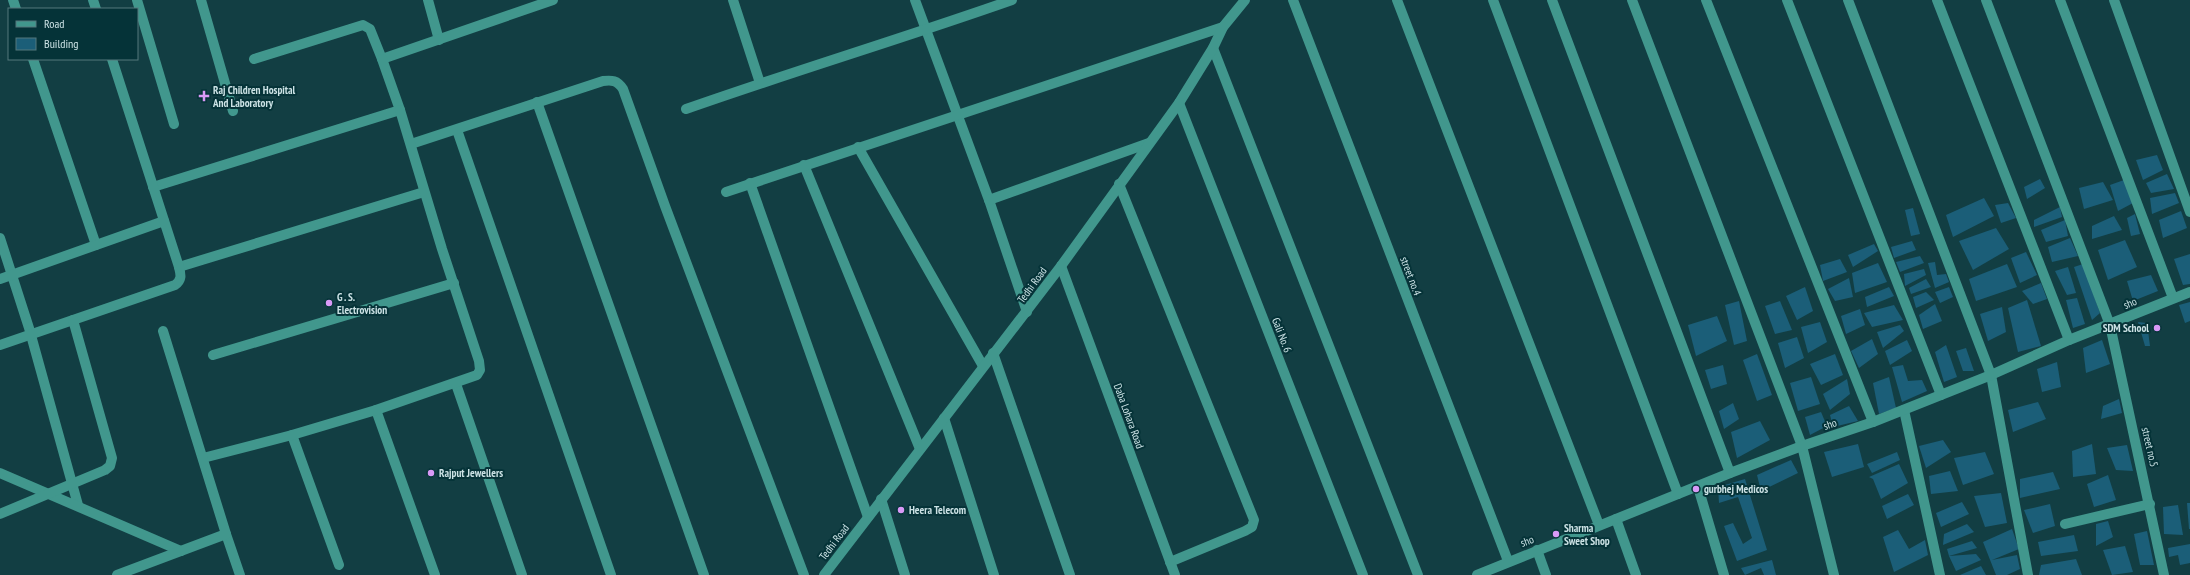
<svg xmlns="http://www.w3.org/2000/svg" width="2190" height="575" viewBox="0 0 2190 575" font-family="'PT Sans Narrow',sans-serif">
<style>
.building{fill:#1b5e78}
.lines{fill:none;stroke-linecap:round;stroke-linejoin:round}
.minor{stroke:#41978d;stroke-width:10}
.poi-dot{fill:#d99af7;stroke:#053338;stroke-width:1.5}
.labels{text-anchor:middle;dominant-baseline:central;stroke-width:4;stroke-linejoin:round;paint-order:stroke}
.poi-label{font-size:11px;font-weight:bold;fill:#cce2e5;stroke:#053338;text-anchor:start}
.street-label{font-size:11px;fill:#cce2e5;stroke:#053338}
</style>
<rect width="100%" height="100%" fill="#123e43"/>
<g class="building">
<polygon points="2157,155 2163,170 2143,180 2136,160"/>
<polygon points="2167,174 2174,189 2151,193 2146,183"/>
<polygon points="2040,179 2045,188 2027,199 2024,187"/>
<polygon points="2124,180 2133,203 2118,211 2110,185"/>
<polygon points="2103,182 2113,200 2084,209 2079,188"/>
<polygon points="2175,193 2179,203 2152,214 2150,198"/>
<polygon points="1984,198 1994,216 1953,237 1946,215"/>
<polygon points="2008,203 2016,218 2001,223 1995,205"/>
<polygon points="2060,207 2062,217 2034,227 2034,220"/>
<polygon points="1913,208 1920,234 1911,236 1905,210"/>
<polygon points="2181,211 2187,228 2163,238 2159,220"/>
<polygon points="2135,214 2140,234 2131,236 2127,218"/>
<polygon points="2114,216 2122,230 2092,239 2092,226"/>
<polygon points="2065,220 2068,236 2046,242 2041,230"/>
<polygon points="1996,228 2009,249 1973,270 1959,241"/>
<polygon points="2070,238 2078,256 2052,262 2048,247"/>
<polygon points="2125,240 2137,267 2108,280 2098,250"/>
<polygon points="1912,241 1916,250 1894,258 1891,247"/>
<polygon points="1874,244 1878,251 1853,267 1848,255"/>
<polygon points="2026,252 2037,275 2020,283 2011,258"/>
<polygon points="2190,254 2190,284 2183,285 2174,259"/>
<polygon points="1920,256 1924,263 1900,272 1896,262"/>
<polygon points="1840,259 1847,272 1823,281 1820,265"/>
<polygon points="1935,262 1937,275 1946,274 1949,282 1935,288 1928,263"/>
<polygon points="1878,263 1887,282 1855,293 1852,273"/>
<polygon points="2007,264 2017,287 1976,301 1969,279"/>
<polygon points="2083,264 2100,313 2092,320 2074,267"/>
<polygon points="2068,267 2076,293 2067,295 2055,271"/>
<polygon points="1924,269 1926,275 1905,286 1904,274"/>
<polygon points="2151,275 2158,291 2133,301 2127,281"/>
<polygon points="1849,278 1853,297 1835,301 1828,289"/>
<polygon points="1926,279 1931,287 1911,294 1909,288"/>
<polygon points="2041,283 2047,299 2033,304 2022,291"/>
<polygon points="1805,287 1813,311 1797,320 1786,296"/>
<polygon points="1889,287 1894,296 1867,307 1865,297"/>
<polygon points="1949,287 1953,297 1940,303 1935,292"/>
<polygon points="1926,292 1934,300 1916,308 1913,297"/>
<polygon points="2077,298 2085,324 2073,328 2066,300"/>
<polygon points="2027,300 2041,346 2018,352 2008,308"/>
<polygon points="1739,301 1747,341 1734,345 1725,305"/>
<polygon points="1780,301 1792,330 1775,334 1765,306"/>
<polygon points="2190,302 2190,321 2185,323 2179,305"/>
<polygon points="1935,304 1942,321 1923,329 1919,315"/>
<polygon points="1894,305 1903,320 1872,327 1864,313"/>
<polygon points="2002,307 2006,332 1988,341 1980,314"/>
<polygon points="1860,309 1865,325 1846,334 1841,316"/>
<polygon points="1717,316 1727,341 1696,356 1688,325"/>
<polygon points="1820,322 1827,342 1808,353 1801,327"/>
<polygon points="2138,322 2147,323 2150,346 2145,346"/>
<polygon points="1900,325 1904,331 1883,348 1877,332"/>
<polygon points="1797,337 1804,358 1785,368 1778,343"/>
<polygon points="1872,339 1878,354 1859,368 1851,351"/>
<polygon points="1907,340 1912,351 1890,365 1885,351"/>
<polygon points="2102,340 2110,364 2086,373 2083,348"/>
<polygon points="1946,345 1957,377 1944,382 1935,352"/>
<polygon points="1966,348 1974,371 1963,371 1956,351"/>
<polygon points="1757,354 1772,395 1757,401 1743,360"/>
<polygon points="1835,354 1843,375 1821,385 1810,364"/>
<polygon points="2057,362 2061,387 2042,392 2037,369"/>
<polygon points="1723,365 1727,384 1711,389 1705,370"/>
<polygon points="1903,365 1908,381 1922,380 1927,391 1902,402 1892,367"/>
<polygon points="1811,377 1820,404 1798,411 1790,383"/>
<polygon points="1889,377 1896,408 1879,414 1873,383"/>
<polygon points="1847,379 1850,394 1830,410 1823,394"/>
<polygon points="2119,399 2122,413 2101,419 2103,406"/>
<polygon points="2038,402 2046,419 2013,432 2008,410"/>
<polygon points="1733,403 1739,419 1724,429 1719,411"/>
<polygon points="1849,406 1858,421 1833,427 1830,415"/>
<polygon points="1821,412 1827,426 1810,435 1805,417"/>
<polygon points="1760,421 1770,440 1737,458 1731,432"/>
<polygon points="1943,440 1951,452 1926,468 1919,446"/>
<polygon points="1858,444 1864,467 1832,477 1824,452"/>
<polygon points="2092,444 2096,474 2073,477 2072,451"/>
<polygon points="2127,445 2133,471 2116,470 2107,448"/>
<polygon points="1897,452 1900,460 1872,473 1867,464"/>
<polygon points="1985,452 1994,474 1963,485 1954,458"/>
<polygon points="1791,460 1798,473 1761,491 1757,475"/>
<polygon points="1899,464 1908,483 1881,499 1873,479 1869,477"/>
<polygon points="1950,471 1958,491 1931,494 1929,476"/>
<polygon points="2053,472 2060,489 2020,498 2020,479"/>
<polygon points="2108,475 2116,500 2094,507 2087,484"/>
<polygon points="1745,479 1767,550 1737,561 1724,526 1733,523 1743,544 1752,538 1738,497 1719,503 1718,487"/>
<polygon points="2001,493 2007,523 1985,527 1974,496"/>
<polygon points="1908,494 1914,505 1887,519 1882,506"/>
<polygon points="1962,502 1969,514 1941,527 1936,513"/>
<polygon points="2187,503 2190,503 2190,529 2189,529"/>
<polygon points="2050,504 2055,526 2033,533 2024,510"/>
<polygon points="2178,505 2183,535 2164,534 2163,507"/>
<polygon points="2108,521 2113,537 2096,546 2096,524"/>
<polygon points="1967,524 1974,532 1943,545 1944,534"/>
<polygon points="2012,529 2019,549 1992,560 2017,555 2020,569 2007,575 1996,575 1983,542"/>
<polygon points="1898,530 1909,549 1925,540 1928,555 1894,572 1883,537"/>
<polygon points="2147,531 2154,565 2140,565 2134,534"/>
<polygon points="2074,535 2078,551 2041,556 2038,542"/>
<polygon points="1972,541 1977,548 1949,556 1947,549"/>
<polygon points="2190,544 2190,563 2180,565 2178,555 2169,557 2168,548"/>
<polygon points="2125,546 2133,572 2112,575 2103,550"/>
<polygon points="1976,554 1981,560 1956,571 1949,556"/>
<polygon points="2076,559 2082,575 2039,575 2041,565"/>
<polygon points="1772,560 1776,575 1764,575 1761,568 1745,575 1741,568"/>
<polygon points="1981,566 1986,575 1960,575"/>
</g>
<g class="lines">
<g class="minor">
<polyline points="13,0 16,9"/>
<polyline points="93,0 96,9"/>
<polyline points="137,0 174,124"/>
<polyline points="201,0 233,111"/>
<polyline points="428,0 439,40"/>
<polyline points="733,0 760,83"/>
<polyline points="915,0 989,200 1027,312"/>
<polyline points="1293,0 1508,561"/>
<polyline points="1397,0 1599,525"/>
<polyline points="1493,0 1678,494"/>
<polyline points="1552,0 1730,473"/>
<polyline points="1632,0 1802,446 1834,575"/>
<polyline points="1706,0 1873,422"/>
<polyline points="1787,0 1941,395"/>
<polyline points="1848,0 1991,375 2028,575"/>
<polyline points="1937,0 2069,340"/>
<polyline points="1986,0 2110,325 2164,575"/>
<polyline points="2060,0 2173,298"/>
<polyline points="2114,0 2190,212"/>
<polyline points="1213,48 1418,575"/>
<polyline points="33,59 96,245"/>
<polyline points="254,59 363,25 370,29 382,59 553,0"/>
<polyline points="537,102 704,575"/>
<polyline points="1179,103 1363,575"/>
<path d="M686,109c108,-38 218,-71 326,-109"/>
<polyline points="457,130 611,575"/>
<path d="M411,144l192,-63c9,-1 14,-1 20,8l42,117 139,369"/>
<polyline points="858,147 983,366"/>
<polyline points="804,165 920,449"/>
<polyline points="750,183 868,517"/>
<polyline points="1119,184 1254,520 1252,527 1245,531 1170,562"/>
<polyline points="153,187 400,110 382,59"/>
<polyline points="726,192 1223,27"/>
<polyline points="989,200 1149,143"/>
<polyline points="0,238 29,328 78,505"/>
<polyline points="1061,266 1175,575"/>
<polyline points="179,267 424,192"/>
<polyline points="0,279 164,221"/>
<path d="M0,345l175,-60c7,-5 6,-10 4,-18l-67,-208"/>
<polyline points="993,353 1070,575"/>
<polyline points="213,355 454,283"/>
<polyline points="456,384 522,575"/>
<polyline points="376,410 435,575"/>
<polyline points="1904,410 1940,575"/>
<polyline points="944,418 994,575"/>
<polyline points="292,435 339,565"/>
<polyline points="203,458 292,435 376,410 477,375 480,370 479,361 442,249 400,110"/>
<polyline points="0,473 181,551"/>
<polyline points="1698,487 1724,575"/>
<polyline points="881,499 905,575"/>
<polyline points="0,514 105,470 110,466 112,458 73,320"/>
<polyline points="1616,519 1636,575"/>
<polyline points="2065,524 2150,504"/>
<polyline points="226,534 240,575"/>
<polyline points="1537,550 1546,575"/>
<polyline points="117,575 226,534 163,331"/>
<polyline points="824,575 1061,266 1179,103 1213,48 1223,27 1245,0"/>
<polyline points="1477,575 1730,473 1802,446 1873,422 1991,375 2069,340 2190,292"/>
</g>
</g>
<g class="poi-dot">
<path d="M202 90h4v4h4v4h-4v4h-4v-4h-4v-4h4z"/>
<circle cx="329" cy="303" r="4"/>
<circle cx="2157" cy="328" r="4"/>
<circle cx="431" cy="473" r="4"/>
<circle cx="1696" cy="489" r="4"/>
<circle cx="901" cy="510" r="4"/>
<circle cx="1556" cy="534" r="4"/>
</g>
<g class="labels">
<g class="poi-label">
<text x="213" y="90">Raj Children Hospital<tspan x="213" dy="13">And Laboratory</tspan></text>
<text x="337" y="297">G . S.<tspan x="337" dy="13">Electrovision</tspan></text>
<text x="2149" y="328" text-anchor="end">SDM School</text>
<text x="439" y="473">Rajput Jewellers</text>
<text x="1704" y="489">gurbhej Medicos</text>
<text x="909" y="510">Heera Telecom</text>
<text x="1564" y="528">Sharma<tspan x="1564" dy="13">Sweet Shop</tspan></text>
</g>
<g class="street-label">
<text transform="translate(1411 276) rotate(69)">street no.4</text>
<text transform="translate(1032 285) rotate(-54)">Tedhi Road</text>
<text transform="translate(2130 303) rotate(-23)">sho</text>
<text transform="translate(1282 335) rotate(69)">Gali No. 6</text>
<text transform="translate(1129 416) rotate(70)">Daba Lohara Road</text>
<text transform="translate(1830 424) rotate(-19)">sho</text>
<text transform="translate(2150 447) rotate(77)">street no.5</text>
<text transform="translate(1527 541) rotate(-21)">sho</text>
<text transform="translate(834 542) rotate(-53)">Tedhi Road</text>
</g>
</g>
<rect x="8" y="8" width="130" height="52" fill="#053338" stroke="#55797d"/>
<rect x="16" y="21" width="20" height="6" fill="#41978d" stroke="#55797d"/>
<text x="44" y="28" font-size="12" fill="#cce2e5">Road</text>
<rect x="16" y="38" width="20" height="12" fill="#1b5e78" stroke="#55797d"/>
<text x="44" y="48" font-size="12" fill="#cce2e5">Building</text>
</svg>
